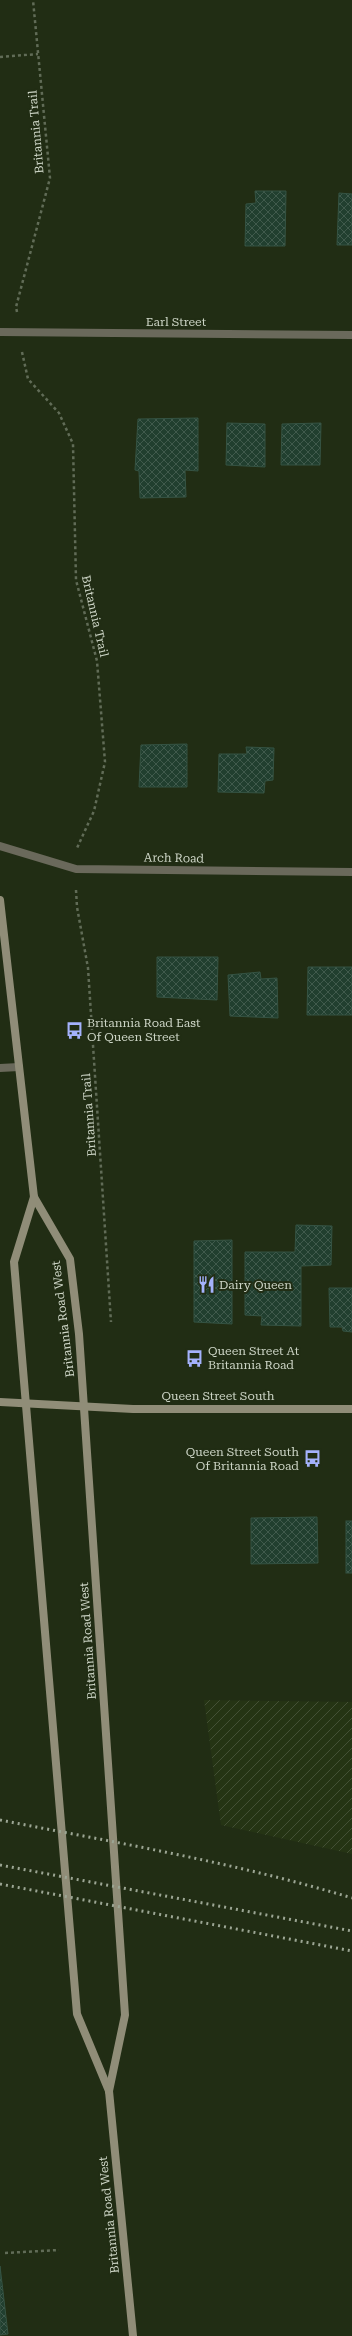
<svg xmlns="http://www.w3.org/2000/svg" width="352" height="2336" viewBox="0 0 352 2336" font-family="'Roboto Serif',serif">
<style>
.industrial{fill:url(#industrial-furrows)}
.building{fill:url(#building-cross-hatch);stroke:#355343}
.lines{fill:none;stroke-linecap:round;stroke-linejoin:round}
.path{stroke:#616c57;stroke-width:2.5;stroke-dasharray:3 3;stroke-linecap:butt}
.lane{stroke:#6a695b;stroke-width:8}
.street{stroke:#6a695b;stroke-width:8}
.secondary{stroke:#908d78;stroke-width:8}
.rail{stroke:#9ca694;stroke-width:3;stroke-dasharray:2 4;stroke-linecap:butt}
.labels{text-anchor:middle;dominant-baseline:central;stroke-width:4;stroke-linejoin:round;paint-order:stroke}
.street-label{font-size:12px;fill:#cdd5c6;stroke:#212d14}
.poi-label{font-size:12px;fill:#cdd5c6;stroke:#212d14;text-anchor:start}
</style>
<defs>
<pattern id="industrial-furrows" width="10" height="10" patternUnits="userSpaceOnUse"><rect width="10" height="10" fill="#253414"/><path d="M-1 1l2-2M0 10L10 0M9 11l2-2" fill="none" stroke="#435035"/></pattern>
<pattern id="building-cross-hatch" width="8" height="8" patternUnits="userSpaceOnUse"><rect width="8" height="8" fill="#213f2f"/><path d="M0 0l8 8M0 8l8-8" fill="none" stroke="#405a4c"/></pattern>
</defs>
<rect width="100%" height="100%" fill="#212d14"/>
<polygon class="industrial" points="204,1700 352,1702 352,1854 221,1825"/>
<g class="building">
<polygon points="255,191 286,191 285,246 245,246 246,204 256,203"/>
<polygon points="339,193 352,194 352,245 337,245"/>
<polygon points="198,418 198,471 185,470 186,497 140,498 139,471 135,470 138,419"/>
<polygon points="227,423 265,424 265,467 226,465"/>
<polygon points="321,423 320,465 281,465 282,424"/>
<polygon points="187,744 187,787 139,787 141,745"/>
<polygon points="246,747 274,748 273,780 265,781 264,793 218,792 219,754 247,754"/>
<polygon points="157,957 218,957 217,1000 157,997"/>
<polygon points="308,967 352,967 352,1015 307,1015"/>
<polygon points="260,972 261,979 277,978 278,1018 230,1016 228,975"/>
<polygon points="296,1225 332,1226 331,1265 301,1266 301,1326 261,1325 262,1316 245,1315 245,1252 295,1252"/>
<polygon points="232,1240 232,1324 194,1322 194,1241"/>
<polygon points="329,1288 352,1288 352,1332 343,1331 342,1327 330,1327"/>
<polygon points="317,1517 318,1563 251,1564 251,1518"/>
<rect x="346" y="1521" width="6" height="52"/>
<polygon points="0,2266 8,2334 0,2335"/>
</g>
<g class="lines">
<g class="path">
<polyline points="0,57 38,54"/>
<polyline points="17,312 16,307 50,178 33,0"/>
<polyline points="22,352 28,379 59,413 73,444 76,580 97,661 105,762 94,811 77,848"/>
<polyline points="76,890 77,907 88,968 111,1322"/>
<polyline points="5,2253 59,2250"/>
</g>
<polyline class="lane" points="0,1068 19,1067"/>
<g class="street">
<polyline points="0,332 352,335"/>
<polyline points="0,846 76,869 352,872"/>
</g>
<g class="secondary">
<polyline points="0,900 34,1197 70,1259 79,1334 125,2015 109,2091"/>
<polyline points="34,1197 14,1262 77,2014 109,2091 133,2336"/>
<polyline points="0,1402 133,1409 352,1409"/>
</g>
<g class="rail">
<path d="M0,1820c118,23 237,43 352,78"/>
<polyline points="0,1865 352,1931"/>
<polyline points="0,1884 352,1951"/>
</g>
</g>
<defs>
<symbol id="bus-bare" viewBox="-9 -9 18 18"><path d="M-5-6H5V4H4V6H2V4H-2V6H-4V4H-5ZM-3.5-4V0h7V-4ZM-3.5 1.2v1.5H-2V1.2ZM2 1.2v1.5H3.5V1.2Z" fill="#a4b2fc" stroke="#212d14" stroke-width="2.5" paint-order="stroke"/></symbol>
<symbol id="restaurant-bare" viewBox="-9 -9 18 18"><path d="M-5-6h1v4h1v-4h1v4h1v-4h1v5L-1.5 .5V6h-2V.5L-5-1ZM5-6V6H3V1.5H1.5Q1.5-4 5-6Z" fill="#a4b2fc" stroke="#212d14" stroke-width="2.5" paint-order="stroke"/></symbol>
</defs>
<g fill-rule="evenodd">
<use href="#bus-bare" x="62" y="1018" width="25" height="25"/>
<use href="#restaurant-bare" x="194" y="1272" width="25" height="25"/>
<use href="#bus-bare" x="182" y="1346" width="25" height="25"/>
<use href="#bus-bare" x="300" y="1446" width="25" height="25"/>
</g>
<g class="labels">
<g class="street-label">
<text transform="translate(36 132) rotate(-95)">Britannia Trail</text>
<text x="176" y="322">Earl Street</text>
<text transform="translate(95 616) rotate(77)">Britannia Trail</text>
<text transform="translate(174 858) rotate(1)">Arch Road</text>
<text transform="translate(89 1115) rotate(-94)">Britannia Trail</text>
<text transform="translate(63 1319) rotate(-97)">Britannia Road West</text>
<text x="218" y="1396">Queen Street South</text>
<text transform="translate(88 1641) rotate(-94)">Britannia Road West</text>
<text transform="translate(109 2215) rotate(-96)">Britannia Road West</text>
</g>
<g class="poi-label">
<text x="87" y="1023">Britannia Road East<tspan x="87" dy="14">Of Queen Street</tspan></text>
<text x="219" y="1285">Dairy Queen</text>
<text x="208" y="1351">Queen Street At<tspan x="208" dy="14">Britannia Road</tspan></text>
<text x="299" y="1452" text-anchor="end">Queen Street South<tspan x="299" dy="14">Of Britannia Road</tspan></text>
</g>
</g>
</svg>
